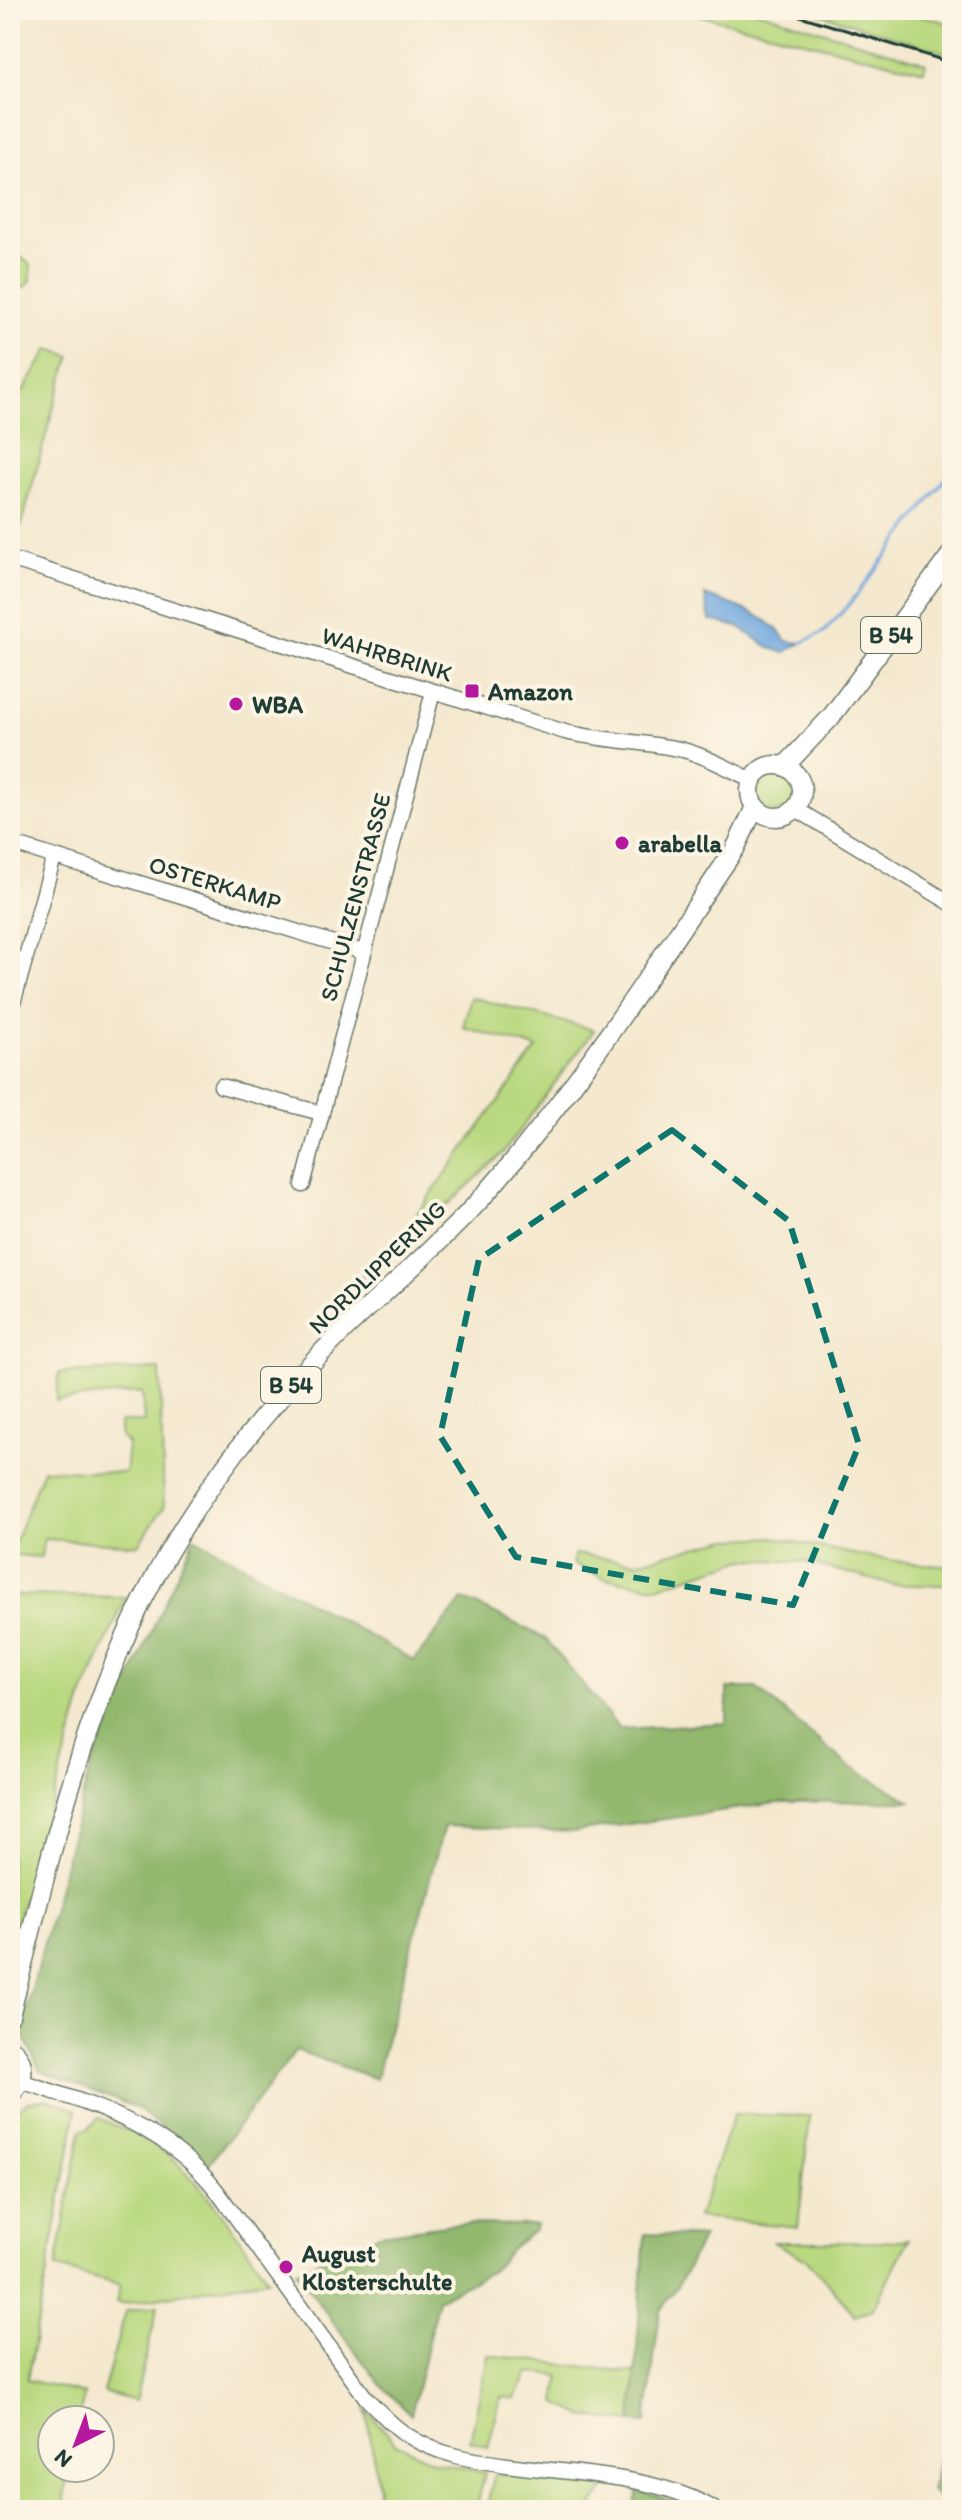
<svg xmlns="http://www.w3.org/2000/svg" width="962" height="2520" viewBox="0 0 962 2520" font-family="Itim,sans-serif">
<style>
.green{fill:#b9d87f;stroke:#6c8a5a;stroke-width:2}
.forest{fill:#92b86e;stroke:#587a51;stroke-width:2}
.water{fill:#72a7df;stroke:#48728a;stroke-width:2}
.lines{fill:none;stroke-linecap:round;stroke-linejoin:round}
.stream{stroke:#72a7df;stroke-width:3}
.minor-casing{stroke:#6a796a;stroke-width:17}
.major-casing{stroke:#6a796a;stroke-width:21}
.minor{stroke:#fff;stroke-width:14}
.major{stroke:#fff;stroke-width:18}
.rail{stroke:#1f3d34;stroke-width:3}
.marked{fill:none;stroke:#0f766e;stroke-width:6;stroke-dasharray:16 10;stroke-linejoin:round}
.poi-dot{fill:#b5179e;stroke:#fcf5e5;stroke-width:3}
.labels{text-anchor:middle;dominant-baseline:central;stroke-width:8;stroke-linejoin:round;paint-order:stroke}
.shield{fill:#fcf5e5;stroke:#617469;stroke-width:2}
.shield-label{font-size:22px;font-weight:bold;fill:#1f3d34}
.street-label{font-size:24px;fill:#1f3d34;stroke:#fcf5e5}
.poi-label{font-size:24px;font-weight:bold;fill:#1f3d34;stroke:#fcf5e5;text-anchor:start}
</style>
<rect width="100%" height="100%" fill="#fcf5e5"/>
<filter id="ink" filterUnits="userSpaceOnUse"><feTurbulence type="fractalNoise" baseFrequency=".0125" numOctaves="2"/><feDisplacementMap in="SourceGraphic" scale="16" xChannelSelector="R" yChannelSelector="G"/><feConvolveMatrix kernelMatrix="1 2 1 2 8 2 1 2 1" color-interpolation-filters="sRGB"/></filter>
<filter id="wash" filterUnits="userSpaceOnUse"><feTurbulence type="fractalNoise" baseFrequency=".006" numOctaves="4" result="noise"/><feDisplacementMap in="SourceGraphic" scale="32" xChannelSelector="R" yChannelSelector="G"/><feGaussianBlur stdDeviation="1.8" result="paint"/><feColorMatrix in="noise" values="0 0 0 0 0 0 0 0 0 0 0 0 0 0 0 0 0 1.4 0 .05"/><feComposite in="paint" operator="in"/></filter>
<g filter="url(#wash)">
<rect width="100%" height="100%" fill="#f4e8ce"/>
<g class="green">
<polygon points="678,10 754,10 926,63 924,71"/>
<polygon points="808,10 899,10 952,24 952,55"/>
<polygon points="10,256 20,256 31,266 31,281 23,288 10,289"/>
<polygon points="49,349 71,356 55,402 21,527 10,526 10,413"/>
<circle cx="776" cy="791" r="21"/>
<polygon points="471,997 594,1030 503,1153 372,1276 361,1277 405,1230 537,1048 463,1027"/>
<polygon points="160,1369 164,1507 138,1545 44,1539 41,1557 10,1555 43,1469 125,1473 128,1444 120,1436 120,1422 144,1422 142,1392 56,1401 59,1373"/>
<path d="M774,1537c60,14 117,26 178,29v19h-59l-88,-23 -60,-3 -88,28 -54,-9 -31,-15 3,-9 61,8 92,-23z"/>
<polygon points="10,1595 126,1597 84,1692 10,1946"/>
<polygon points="47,2099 77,2110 27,2380 85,2394 78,2420 52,2420 52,2468 68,2468 64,2510 10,2510 10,2114 28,2102"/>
<polygon points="734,2114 810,2116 798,2227 698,2217"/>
<path d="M99,2118c25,11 55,24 76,43 37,34 64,78 93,118l-146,25 -6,-1 4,-18 -64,-17 25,-138 7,-1z"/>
<polygon points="909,2239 873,2309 855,2315 808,2261 774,2242 881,2242"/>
<polygon points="158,2306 135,2401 103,2392 126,2311"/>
<polygon points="488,2355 636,2373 632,2422 584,2416 556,2403 560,2376 529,2372 515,2399 501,2397 488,2447 470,2441"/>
<polygon points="366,2410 396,2443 432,2461 485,2473 476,2510 376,2510 378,2486"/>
<polygon points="495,2473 606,2488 588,2510 486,2510"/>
</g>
<g class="forest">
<polygon points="194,1537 414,1661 463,1599 544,1637 619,1729 727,1723 727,1688 756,1688 849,1766 910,1801 783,1802 573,1832 444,1826 376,2079 296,2050 208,2165 137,2108 40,2071 21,2030 90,1768"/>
<polygon points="453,2224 536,2225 535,2230 513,2247 492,2271 438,2299 411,2415 380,2384 295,2271 380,2234"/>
<polygon points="645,2234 703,2237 681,2280 660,2311 646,2423 632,2422"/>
<polygon points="952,2414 952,2510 949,2510 931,2490"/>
<polygon points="638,2491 681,2503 681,2510 633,2510"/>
</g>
<path class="water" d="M705,595c28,11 64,18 81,46l15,2 -17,10 -13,-5 -33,-21 -28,-7z"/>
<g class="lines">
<polyline class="stream" points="801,643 824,632 852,601 952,470"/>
</g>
</g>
<g filter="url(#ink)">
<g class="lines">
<defs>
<g id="minor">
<path d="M10,559l555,173c39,9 79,9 118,18 24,6 47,20 70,30"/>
<polyline points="796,809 952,904"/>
<polyline points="10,843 363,952"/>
<polyline points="10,1014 54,857"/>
<polyline points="221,1086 321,1113"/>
<polyline points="303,1185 433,692"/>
<path d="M21,2081c75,25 145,45 196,110l149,207c13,13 25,27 41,37 30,20 65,25 100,30 66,9 151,10 209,45"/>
</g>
<g id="major">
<circle cx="776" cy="791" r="26"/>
<polyline points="785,766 831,717 952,553"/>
<path d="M10,2016c42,-168 80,-340 173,-488 45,-72 99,-137 159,-196 46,-44 95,-85 137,-131 97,-108 174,-233 256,-352l20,-42"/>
<path d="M10,2048c17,13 16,33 0,46"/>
</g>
</defs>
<use href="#minor" class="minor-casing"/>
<use href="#major" class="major-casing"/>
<use href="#minor" class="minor"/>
<use href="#major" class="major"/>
<polyline class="rail" points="781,10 952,63"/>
</g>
</g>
<path class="marked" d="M672,1130l117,91 70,224 -66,160 -277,-48 -76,-121 39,-177z"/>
<g class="poi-dot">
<rect x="464" y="683" width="16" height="16" rx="4"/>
<circle cx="236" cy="704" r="8"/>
<circle cx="622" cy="843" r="8"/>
<circle cx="286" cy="2267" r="8"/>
</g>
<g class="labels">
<g class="shield">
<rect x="861" y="617" width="60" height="36" rx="6"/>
<rect x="261" y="1367" width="60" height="36" rx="6"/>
</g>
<g class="shield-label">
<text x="891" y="635">B 54</text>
<text x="291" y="1385">B 54</text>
</g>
<g class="street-label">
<text transform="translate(387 654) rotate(17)">WAHRBRINK</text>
<text transform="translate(215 883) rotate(17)">OSTERKAMP</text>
<text transform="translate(355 897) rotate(-75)">SCHULZENSTRASSE</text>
<text transform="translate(377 1267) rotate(-44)">NORDLIPPERING</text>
</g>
<g class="poi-label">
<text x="488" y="691">Amazon</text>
<text x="252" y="704">WBA</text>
<text x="638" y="843">arabella</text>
<text x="302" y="2253">August<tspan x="302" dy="28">Klosterschulte</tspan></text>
</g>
</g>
<rect width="962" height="2520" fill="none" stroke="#fcf5e5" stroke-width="40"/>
<g transform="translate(76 2444) rotate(222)"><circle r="38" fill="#fcf5e5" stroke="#a4ab9e" stroke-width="2"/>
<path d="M0-6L14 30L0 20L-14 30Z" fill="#b5179e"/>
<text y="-12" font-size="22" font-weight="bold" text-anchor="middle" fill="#1f3d34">N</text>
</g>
</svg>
